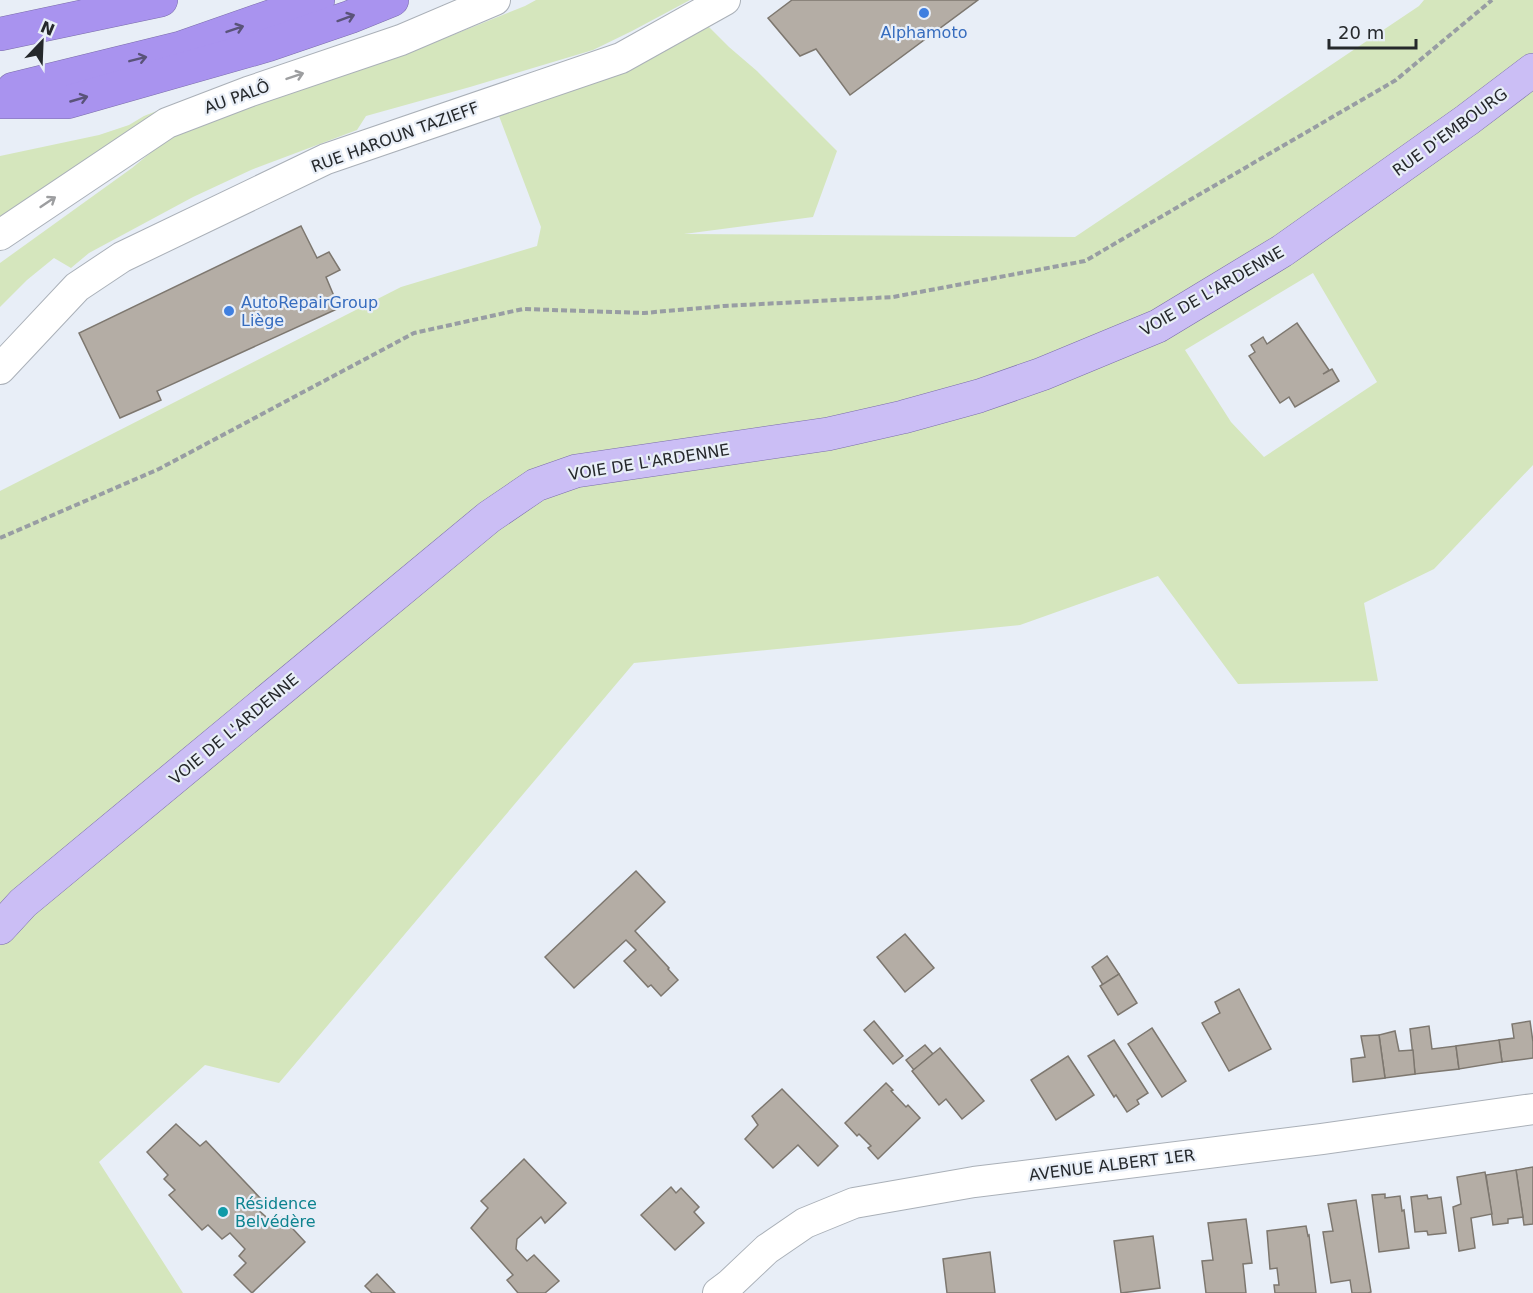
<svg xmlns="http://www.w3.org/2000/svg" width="1533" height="1293" viewBox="0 0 1533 1293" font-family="'DejaVu Sans',sans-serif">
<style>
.green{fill:#d5e6bd;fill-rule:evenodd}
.building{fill:#b4ada5;stroke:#7d776f;stroke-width:1.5}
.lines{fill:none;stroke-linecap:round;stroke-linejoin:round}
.minor-casing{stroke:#aab0b8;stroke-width:32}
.major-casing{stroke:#7b6eaa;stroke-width:34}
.highway-casing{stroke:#7b6eaa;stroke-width:34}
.path{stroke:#989da3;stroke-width:4;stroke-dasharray:6 3;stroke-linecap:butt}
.minor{stroke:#fff;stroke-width:30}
.major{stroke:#cbbef5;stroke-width:33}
.highway{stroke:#a993ef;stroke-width:33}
.oneway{stroke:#5a5379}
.oneway2{stroke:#9d9ea0}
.shop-dot{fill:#3f7fe0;stroke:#e8eef7;stroke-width:2}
.culture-dot{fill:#0f9aa8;stroke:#e8eef7;stroke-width:2}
.labels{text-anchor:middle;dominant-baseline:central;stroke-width:4.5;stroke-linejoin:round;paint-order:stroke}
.shop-label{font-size:16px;fill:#366cbe;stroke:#e8eef7}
.street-label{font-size:16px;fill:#25282b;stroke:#e8eef7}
.culture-label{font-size:16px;fill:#0d838f;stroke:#e8eef7;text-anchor:start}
</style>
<rect width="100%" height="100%" fill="#e8eef7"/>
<g class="green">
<polygon points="536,0 690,0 632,31 593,50 470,87 366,116 357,130 251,170 193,197 89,253 71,268 54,258 27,280 0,307 0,263 132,168 172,135 222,116 423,47 525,6"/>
<path d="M1424,0h109v465l-99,104 -70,34 14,78 -140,3 -80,-108 -138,49 -386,38 -355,420 -74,-18 -106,97 84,131h-183v-802l401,-204 136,-41 4,-19 -42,-111 142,-57 67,-33 21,21 28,24 80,80 -24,66 -129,17 391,3 344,-231zM1313,273l64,109 -113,75 -33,-35 -46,-72z"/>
<polygon points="172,105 0,220 0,156 99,135 129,125 144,116"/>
</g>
<g class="building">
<polygon points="792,0 978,0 850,95 816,49 800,56 768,18"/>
<polygon points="301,226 317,258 329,252 340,270 326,277 339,308 157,391 161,400 120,418 79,333"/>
<polygon points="1297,323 1329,370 1323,374 1332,369 1339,381 1295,407 1289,397 1280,403 1249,356 1255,352 1251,345 1263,337 1267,344"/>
<polygon points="636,871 665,902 635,931 669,968 668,969 678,980 661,996 651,985 648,987 624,961 636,950 626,940 574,988 545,957"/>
<polygon points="905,934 934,968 905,992 877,957"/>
<polygon points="1107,956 1119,974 1103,985 1092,967"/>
<polygon points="1119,974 1137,1003 1118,1015 1100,986"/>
<polygon points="1239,989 1271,1049 1229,1071 1202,1023 1220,1013 1215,1002"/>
<polygon points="874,1021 903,1056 893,1064 864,1030"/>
<polygon points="1530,1021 1533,1042 1533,1058 1502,1062 1499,1040 1514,1038 1512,1024"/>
<polygon points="1429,1026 1432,1049 1456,1046 1459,1069 1415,1074 1410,1029"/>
<polygon points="1152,1028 1186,1081 1162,1097 1128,1044"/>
<polygon points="1395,1031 1399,1051 1413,1050 1415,1074 1385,1078 1379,1035"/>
<polygon points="1379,1035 1385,1078 1353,1082 1351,1059 1365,1057 1361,1036"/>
<polygon points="1114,1040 1148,1093 1137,1100 1139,1104 1127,1112 1116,1095 1114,1097 1088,1056"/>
<polygon points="1499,1040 1502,1062 1459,1069 1456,1046"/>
<polygon points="925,1045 933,1054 914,1070 906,1060"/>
<polygon points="940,1048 984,1101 962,1119 946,1099 939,1105 912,1071"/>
<polygon points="1068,1056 1094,1095 1056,1120 1031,1080"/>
<polygon points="886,1083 893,1090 891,1091 906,1107 908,1105 920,1118 878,1159 868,1148 871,1146 859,1134 857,1136 845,1123"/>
<polygon points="782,1089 838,1146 818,1166 798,1145 773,1168 745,1139 758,1125 752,1116"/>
<polygon points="176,1124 200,1146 206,1141 262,1200 255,1207 274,1224 282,1217 305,1242 252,1293 234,1275 246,1263 239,1256 245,1249 230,1233 222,1239 208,1225 202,1230 169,1195 175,1190 164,1179 168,1175 147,1152"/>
<polygon points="524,1159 566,1203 545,1223 541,1217 517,1239 516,1249 527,1261 534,1255 559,1281 545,1293 518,1293 507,1280 513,1275 471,1228 488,1208 481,1201"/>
<polygon points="1533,1167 1533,1224 1524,1225 1516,1170"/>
<polygon points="1516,1170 1523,1217 1508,1219 1508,1223 1493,1225 1486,1175"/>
<polygon points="1485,1172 1492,1214 1471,1218 1475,1248 1459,1251 1453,1207 1461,1204 1457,1177"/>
<polygon points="671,1187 676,1193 681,1188 699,1207 694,1212 704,1223 675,1250 641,1215"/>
<polygon points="1385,1194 1385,1198 1400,1196 1402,1211 1404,1210 1409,1248 1379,1252 1372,1195"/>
<polygon points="1427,1195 1428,1199 1441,1197 1446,1233 1428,1235 1427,1231 1415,1232 1411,1197"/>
<polygon points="1356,1200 1371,1292 1368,1293 1352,1293 1350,1280 1331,1283 1323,1232 1333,1231 1328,1204"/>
<polygon points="1246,1219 1252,1263 1243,1264 1246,1293 1206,1293 1202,1261 1213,1260 1208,1223"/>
<polygon points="1306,1226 1308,1236 1309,1235 1316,1293 1275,1293 1274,1285 1279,1285 1277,1268 1270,1269 1267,1231"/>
<polygon points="1153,1236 1160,1288 1121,1293 1114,1241"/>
<polygon points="990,1252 995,1293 947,1293 943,1259"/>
<polygon points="377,1274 395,1293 372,1293 365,1286"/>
</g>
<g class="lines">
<defs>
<g id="minor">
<polyline points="0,235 167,123 248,92 401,40 495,0"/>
<polyline points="0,369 77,287 122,257 326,159 621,58 725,0"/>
<polyline points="718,1293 730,1284 767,1249 805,1223 854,1203 974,1182 1322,1139 1533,1109"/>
</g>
<polyline id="major" points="0,928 23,903 489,517 536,485 576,471 828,434 903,417 979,396 1042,374 1158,326 1282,251 1467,120 1533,70"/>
<g id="highway">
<polyline points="0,34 161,0"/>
<polyline points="13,89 180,48 318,0"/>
<polyline points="0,102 68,102 268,45 350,17 392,0"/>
</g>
</defs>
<use href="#minor" class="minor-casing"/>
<use href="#major" class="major-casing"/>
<use href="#highway" class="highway-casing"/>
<polyline class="path" points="0,538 159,469 414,333 523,309 644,313 724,306 893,297 1085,261 1396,80 1492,0"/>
<use href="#minor" class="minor"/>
<use href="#major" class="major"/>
<use href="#highway" class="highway"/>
</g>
<defs><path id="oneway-shaft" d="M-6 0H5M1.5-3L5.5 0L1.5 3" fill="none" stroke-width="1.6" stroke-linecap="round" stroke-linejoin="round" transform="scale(1.5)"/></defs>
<g class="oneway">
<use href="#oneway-shaft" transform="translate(346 18) rotate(-20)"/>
<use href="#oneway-shaft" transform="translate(235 29) rotate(-19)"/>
<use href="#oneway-shaft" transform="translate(138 59) rotate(-14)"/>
<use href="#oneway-shaft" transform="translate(79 99) rotate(-16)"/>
</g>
<g class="oneway2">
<use href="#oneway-shaft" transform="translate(295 76) rotate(-19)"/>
<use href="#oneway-shaft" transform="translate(48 202) rotate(-34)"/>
</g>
<g class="shop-dot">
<circle cx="924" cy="13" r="6"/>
<circle cx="229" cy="311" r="6"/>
</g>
<circle class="culture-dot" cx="223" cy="1212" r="6"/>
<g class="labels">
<g class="shop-label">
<text x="924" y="32">Alphamoto</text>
<text x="241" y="302" text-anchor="start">AutoRepairGroup<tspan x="241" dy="18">Liège</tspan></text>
</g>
<g class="street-label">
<text transform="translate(237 97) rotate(-20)">AU PALÔ</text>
<text transform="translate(1450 132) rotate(-36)">RUE D'EMBOURG</text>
<text transform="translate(395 137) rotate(-20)">RUE HAROUN TAZIEFF</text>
<text transform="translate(1212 291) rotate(-30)">VOIE DE L'ARDENNE</text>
<text transform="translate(649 462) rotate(-9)">VOIE DE L'ARDENNE</text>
<text transform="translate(234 729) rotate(-40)">VOIE DE L'ARDENNE</text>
<text transform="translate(1112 1165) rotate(-7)">AVENUE ALBERT 1ER</text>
</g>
<g class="culture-label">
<text x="235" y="1203">Résidence<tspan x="235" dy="18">Belvédère</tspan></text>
</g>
</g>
<g transform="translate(42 42) rotate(23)" stroke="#e8eef7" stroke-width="4.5" paint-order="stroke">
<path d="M0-4.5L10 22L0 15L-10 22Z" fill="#25282b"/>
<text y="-9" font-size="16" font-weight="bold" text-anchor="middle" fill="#25282b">N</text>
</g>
<path d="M1329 39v9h87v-9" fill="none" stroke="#25282b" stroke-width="3"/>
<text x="1338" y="39" font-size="18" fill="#25282b" stroke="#e8eef7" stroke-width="4.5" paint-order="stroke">20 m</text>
</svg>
